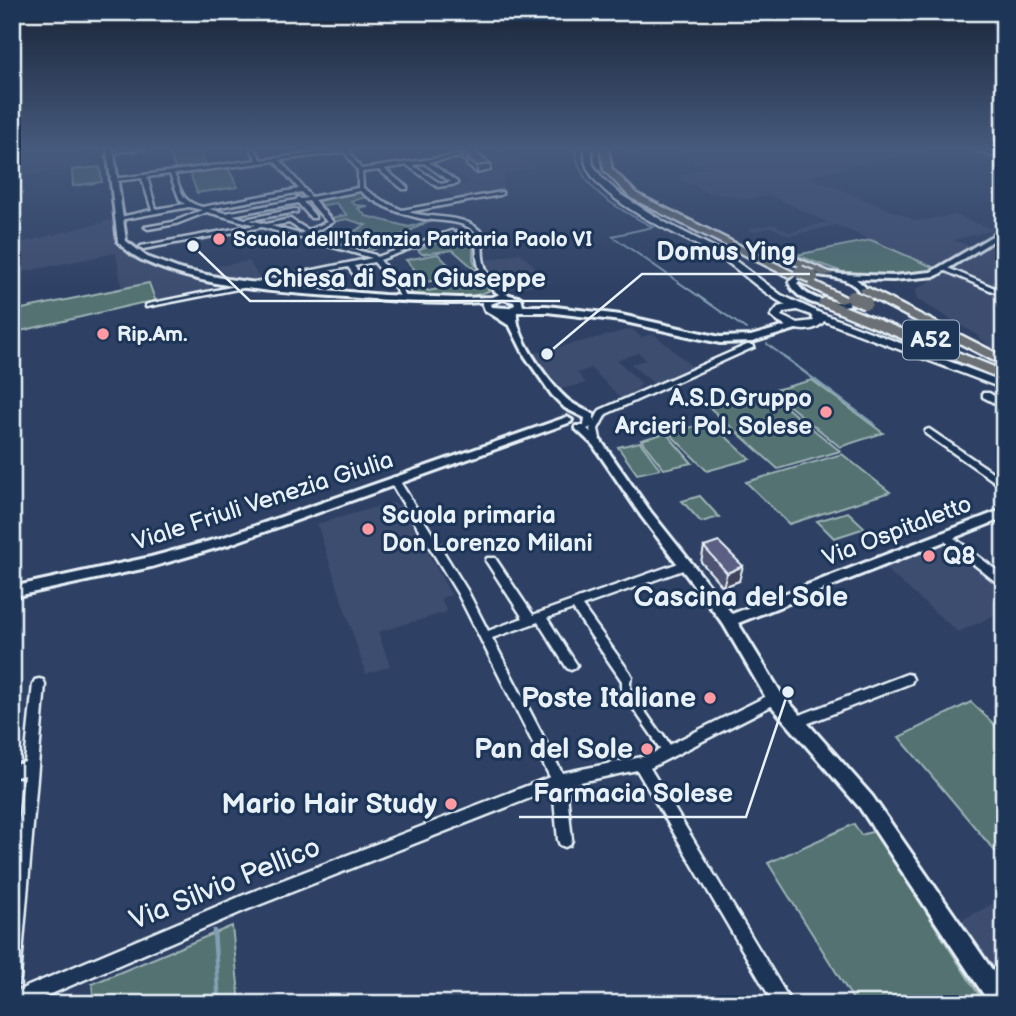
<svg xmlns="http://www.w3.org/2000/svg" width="1016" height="1016" viewBox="0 0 1016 1016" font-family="'Balsamiq Sans',sans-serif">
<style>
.built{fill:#3e4d70}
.green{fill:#527271;stroke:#9db2b4;stroke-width:2}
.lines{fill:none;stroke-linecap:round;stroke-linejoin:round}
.stream-far2{stroke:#839fb4;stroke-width:2}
.stream-far1{stroke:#839fb4;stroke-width:2.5}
.stream{stroke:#839fb4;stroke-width:4.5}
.pedestrian-far1-casing{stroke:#e8f1f8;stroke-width:13}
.pedestrian-casing{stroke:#e8f1f8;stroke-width:16}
.minor-casing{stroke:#e8f1f8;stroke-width:5}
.tertiary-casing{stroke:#e8f1f8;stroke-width:6}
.secondary-casing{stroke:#e8f1f8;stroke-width:5}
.motorway-casing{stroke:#e8f1f8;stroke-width:5}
.pedestrian-far1{stroke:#1d3557;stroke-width:8}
.pedestrian{stroke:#1d3557;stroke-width:10}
.minor{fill:#1d3557;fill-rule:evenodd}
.tertiary{fill:#1d3557;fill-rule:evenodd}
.secondary{fill:#1d3557;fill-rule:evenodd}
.motorway{fill:#6a7074;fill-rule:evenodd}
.motorway-bridge-casing{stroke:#e8f1f8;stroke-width:16;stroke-linecap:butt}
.motorway-bridge{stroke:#6a7074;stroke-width:12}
.wall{fill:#4d5271;stroke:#e8f1f8;stroke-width:2}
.shaded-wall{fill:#3f425c;stroke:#e8f1f8;stroke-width:2}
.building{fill:#5a5f83;stroke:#e8f1f8;stroke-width:2}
.poi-dot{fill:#ff9aa2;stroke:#1d3557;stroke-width:2.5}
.labels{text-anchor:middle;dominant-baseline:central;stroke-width:6;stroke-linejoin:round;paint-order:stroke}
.far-poi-label{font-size:21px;font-weight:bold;fill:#e8f1f8;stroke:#1d3557;text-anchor:start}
.shield{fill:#1d3557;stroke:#abb9c8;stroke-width:2}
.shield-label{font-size:23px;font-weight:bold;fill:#e8f1f8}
.poi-label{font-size:24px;font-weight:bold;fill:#e8f1f8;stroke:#1d3557;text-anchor:start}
.street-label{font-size:24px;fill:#e8f1f8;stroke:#1d3557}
.quarter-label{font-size:28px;font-weight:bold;fill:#e8f1f8;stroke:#1d3557}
.near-poi-label{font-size:28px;font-weight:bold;fill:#e8f1f8;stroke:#1d3557;text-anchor:end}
.near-street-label{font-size:28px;fill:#e8f1f8;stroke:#1d3557}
.leader{fill:none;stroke:#e8f1f8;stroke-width:2.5}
.callout-dot{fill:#e8f1f8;stroke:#1d3557;stroke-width:2.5}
.callout-label{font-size:26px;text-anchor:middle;font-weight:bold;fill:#e8f1f8;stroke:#1d3557;stroke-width:6;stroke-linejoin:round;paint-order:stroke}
</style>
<rect width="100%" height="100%" fill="#2e4164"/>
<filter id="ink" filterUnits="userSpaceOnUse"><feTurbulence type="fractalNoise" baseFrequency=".0143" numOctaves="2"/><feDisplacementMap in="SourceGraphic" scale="14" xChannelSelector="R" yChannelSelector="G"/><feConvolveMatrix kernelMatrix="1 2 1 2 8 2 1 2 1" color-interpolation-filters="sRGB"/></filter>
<g filter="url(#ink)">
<g class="built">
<polygon points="12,148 75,148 105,165 12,177"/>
<polygon points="623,148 966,148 1004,160 1004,165 952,149 871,161 809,177 918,221 955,215 994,230 953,240 970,246 935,268 836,225 789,236 771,227 753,232 748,229 772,224 790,232 827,222 770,195 746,199 706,192 675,177 708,167 668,150 623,158"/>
<polygon points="504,150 536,168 504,174 503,191 456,199 441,188 469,182 436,161"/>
<polygon points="119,218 122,242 148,262 209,277 210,291 156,302 149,284 122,288 116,253 12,274 12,245"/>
<polygon points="1004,234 1004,283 993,286 954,269"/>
<polygon points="520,253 551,282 500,291 481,261"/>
<polygon points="249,261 261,281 250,283 217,275 213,267"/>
<polygon points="944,273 1004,297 1004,358 974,333 917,299 916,289"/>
<polygon points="632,329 641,337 654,334 696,370 657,386 631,364 646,360 639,353 617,360 642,384 637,388 644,392 623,401 591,368 577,373 586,383 556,390 531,354"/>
<polygon points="391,503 402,506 451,595 441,598 447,612 378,632 390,666 366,674 317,524"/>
<polygon points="946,538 1004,584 1004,611 958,632 880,564"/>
<polygon points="1004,898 1004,987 956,923"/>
</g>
<g class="green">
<polygon points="167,148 198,148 207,167 176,171"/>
<polygon points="100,167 102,182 73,186 72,170"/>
<polygon points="228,168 238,187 197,193 190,173"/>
<polygon points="360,192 367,197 351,201 355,205 368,206 358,208 366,216 409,227 429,221 367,253 361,251 383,242 351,233 366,225 347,219 333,222 330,218 347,215 336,203 319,206 313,199"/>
<polygon points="450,236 473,243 473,259 479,273 453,250 422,254 418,250"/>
<path d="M871,240l64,28c-45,28 -94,3 -139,-13z"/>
<polygon points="438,254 459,276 426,282 406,260"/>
<polygon points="480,274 489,291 470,297 414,295 407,288 422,285 428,291 470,283 465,277"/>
<polygon points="149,283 156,302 141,303 12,333 12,311"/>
<polygon points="812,380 883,433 840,447 771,391"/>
<polygon points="767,392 840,451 778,469 709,407"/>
<polygon points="710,422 750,459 707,471 669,433"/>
<polygon points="666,433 692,463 664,469 641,440"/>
<polygon points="640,442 660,469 637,474 618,447"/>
<polygon points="842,454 890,492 789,524 746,482"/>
<polygon points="700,496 719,517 701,522 682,501"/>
<polygon points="848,512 865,528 834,538 817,521"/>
<polygon points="971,702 1004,734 1004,862 899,737"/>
<path d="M854,824l7,11 14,-4c38,58 72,116 110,173h-129l-88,-141z"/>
<polygon points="232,926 240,1004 94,1004 92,984"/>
</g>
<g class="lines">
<g class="stream-far2">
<path d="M575,148c3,42 44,61 78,79l-41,9 134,93"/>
<polyline points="767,344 798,367"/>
</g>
<polyline class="stream-far1" points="795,365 875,425"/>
<polyline class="stream" points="214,931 219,1004"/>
<defs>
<g id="pedestrian-far1">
<polyline points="581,602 685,565"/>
<polyline points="626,677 626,691 660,740"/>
</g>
<polyline id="pedestrian" points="659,738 668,752"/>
<g id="minor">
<polygon points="130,148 146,148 111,153 109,152"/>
<path d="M250,148h4l8,12 90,-12 -3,4 12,17 114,-16 -2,2 -44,7 28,20v2l-19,3 -31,-22 -23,4 23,18v2h-4l-24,-19 -17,2 1,16 20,13 19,9 100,-18v2l-2,1 -92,17c25,8 58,0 76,23 -5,29 3,44 25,61l-3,2c-25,-11 -33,-38 -28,-63 -15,-18 -42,-12 -63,-18 -20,-5 -39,-13 -55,-26l-46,9 19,22 -27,14 69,19 2,2 74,-26 5,1 -76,28 19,24 7,13 -1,1h-4l-7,-12 -20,-24 -20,4 13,18 -3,2 -2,-1 -14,-18 -202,40v-2l2,-1 224,-46 -110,-31 -119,22 -3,-2 1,-1 115,-21 -49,-13 -31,12 -28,5 -3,-2 28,-5 29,-12 -13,-3 -70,13 -3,-2 36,-8 -10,-32 -27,3 -2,-2 144,-19zM345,152l13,19v17l-47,9 -31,-37zM275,161l24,28 -97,18c-21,-6 -20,-15 -28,-33zM424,163l27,19 -10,2 -29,-19zM170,174l10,26 5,4 -29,5 -9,-32zM301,192l6,6 -6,1 -3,-2 -2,3 -70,13 -17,-4zM309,201l18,21 -19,8 -18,-11 -24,5 -16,-4 47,-8v-2l-2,-1 -50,10 -12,-4 65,-12 13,15h4v-2l-12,-14zM289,223l15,9 -4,2 -29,-8z"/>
<polygon points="943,266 1004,292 1004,296 941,269 941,267"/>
<polygon points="747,345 753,345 754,347 606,414 598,429 600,439 596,442 592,439 590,429 600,410"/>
<polygon points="983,393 989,393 1004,402 1004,408 983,397"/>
<polygon points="929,429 1004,480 1004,488 926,434 925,432 926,430"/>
<polygon points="394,477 399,480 467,590 488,631 523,618 486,561 487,558 495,558 533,615 581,598 585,599 586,602 582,606 630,673 632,677 630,681 626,682 622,681 573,609 547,618 575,662 577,665 575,668 571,670 567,668 538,622 492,638 562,773 647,756 771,694 775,693 779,694 781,698 779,702 650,768 792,1004 774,1004 637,770 566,785 572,840 570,845 565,847 560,845 558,840 553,789 246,910 28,1004 12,1004 12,993 244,895 550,777 458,594 389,480"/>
<polygon points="945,533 949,534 1004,576 1004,586 1000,585 941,538 940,536"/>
<polygon points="907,674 911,675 913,679 911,683 796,728 792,726 790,722 792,718"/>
<polygon points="39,679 43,680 45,684 20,978 18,984 12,986 12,893 24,775 12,778 12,766 25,762 33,684 35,680"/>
</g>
<g id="tertiary">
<path d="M107,148h6l13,93 21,16 35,13 45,9 52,7 105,9 75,3 34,-1 9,-4 19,5 2,8h24l74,9 99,22 31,-1 42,-12h6v4l-47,14 -32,1 -99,-22 -74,-9h-30c-3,24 34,74 52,89 8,6 17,9 25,14v11l-7,3 14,12 49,70 82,103 272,-105v9l-266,105 43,70 91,103 132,191v17h-14l-130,-196 -91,-105 -45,-78 -82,-108 -49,-72 -18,-17 1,-2h8l1,-8 -20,-10 -13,-13 -27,-39 -15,-30 -25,-16 -3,-8c-40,3 -82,-1 -123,-4 -69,-5 -152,-8 -215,-37 -9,-4 -19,-12 -26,-19zM503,299l11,3 1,3 -7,3 -16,-1 -1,-3z"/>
<path d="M1004,229v5l-68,42 -43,4 -37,-1 9,8 4,8c-18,19 -71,14 -80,-13l9,-8 20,-3 22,3 53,2 38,-4zM818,275c16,2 35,3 43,19 -17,14 -54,8 -64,-11l6,-5z"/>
<polygon points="567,417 572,420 571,422 230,544 151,567 12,597 12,587 151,557 221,538"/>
</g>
<g id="secondary">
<path d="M585,148h6l2,17 10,14 18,16 45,28 59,30 56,42 39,18 184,69v7l-180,-68c-12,16 -41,8 -53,-5l7,-9 8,-2c-24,-12 -42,-32 -65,-47 -35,-22 -121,-53 -135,-94 -1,-4 -1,-11 -1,-16zM797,310l14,5 3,6 -17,2 -16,-7 3,-4z"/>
<polygon points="970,148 981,148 1004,156 1004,160"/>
</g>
<g id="motorway">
<polygon points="600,148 608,148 612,169 637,194 799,275 789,277 631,198 604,170"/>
<polygon points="765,248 773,248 834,274 824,276 765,252"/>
<polygon points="800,278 808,278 851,300 841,303 800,282"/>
<polygon points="860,288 868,288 1004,357 1004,366 860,292"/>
<polygon points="824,298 1004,371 1004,380 820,305 818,302"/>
</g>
</defs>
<use href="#pedestrian-far1" class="pedestrian-far1-casing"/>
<use href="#pedestrian" class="pedestrian-casing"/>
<use href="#minor" class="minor-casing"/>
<use href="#tertiary" class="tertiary-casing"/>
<use href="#secondary" class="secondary-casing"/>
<use href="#motorway" class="motorway-casing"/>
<use href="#pedestrian-far1" class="pedestrian-far1"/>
<use href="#pedestrian" class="pedestrian"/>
<use href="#minor" class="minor"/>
<use href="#tertiary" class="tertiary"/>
<use href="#secondary" class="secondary"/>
<use href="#motorway" class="motorway"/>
<defs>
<g id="motorway-bridge">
<polyline points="800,272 812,277"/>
<polyline points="852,297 866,303"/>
</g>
</defs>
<use href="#motorway-bridge" class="motorway-bridge-casing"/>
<use href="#motorway-bridge" class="motorway-bridge"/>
</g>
<g class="wall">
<polygon points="461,152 491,164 491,171 477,174 466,166 466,163 461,160"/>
<polygon points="704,547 739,581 723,587 701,562"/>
</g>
<g class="shaded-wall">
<polygon points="491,164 491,171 477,174 477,166"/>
<polygon points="743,566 739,581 723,587 727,573"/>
</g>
<g class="building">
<polygon points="474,150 491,164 477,166 466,159 470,158 461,152"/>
<polygon points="719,542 743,566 727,573 704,547"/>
</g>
</g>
<linearGradient id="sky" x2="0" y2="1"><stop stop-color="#192437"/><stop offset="0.51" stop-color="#465a7d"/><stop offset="1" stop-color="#465a7d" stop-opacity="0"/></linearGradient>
<rect width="1016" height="291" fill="url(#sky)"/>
<g class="poi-dot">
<circle cx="219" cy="239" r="7"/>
<circle cx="103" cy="334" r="7"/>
<circle cx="826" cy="412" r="7"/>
<circle cx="368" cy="529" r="7"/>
<circle cx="929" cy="556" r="7"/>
<circle cx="710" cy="698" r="7"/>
<circle cx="647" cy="749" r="7"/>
<circle cx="451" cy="804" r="7"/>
</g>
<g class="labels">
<g class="far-poi-label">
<text x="233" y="239">Scuola dell'Infanzia Paritaria Paolo VI</text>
<text x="117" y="334">Rip.Am.</text>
</g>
<rect class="shield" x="903" y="320.5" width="56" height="39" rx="5"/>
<g class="shield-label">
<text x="931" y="340">A52</text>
</g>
<g class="poi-label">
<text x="812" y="398" text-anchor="end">A.S.D.Gruppo<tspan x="812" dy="28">Arcieri Pol. Solese</tspan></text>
<text x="382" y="515">Scuola primaria<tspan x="382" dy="28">Don Lorenzo Milani</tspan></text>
<text x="943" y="556">Q8</text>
</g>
<g class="street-label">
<text transform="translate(263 501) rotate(-18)">Viale Friuli Venezia Giulia</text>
<text transform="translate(897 531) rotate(-21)">Via Ospitaletto</text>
</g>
<g class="quarter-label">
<text x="741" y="597">Cascina del Sole</text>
</g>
<g class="near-poi-label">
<text x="696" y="698">Poste Italiane</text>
<text x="633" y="749">Pan del Sole</text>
<text x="437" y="804">Mario Hair Study</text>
</g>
<g class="near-street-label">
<text transform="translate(225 884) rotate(-22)">Via Silvio Pellico</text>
</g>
</g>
<path class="leader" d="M547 354L642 274H810M193 246L250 301H560M788 692L746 817H519"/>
<g class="callout-dot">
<circle cx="547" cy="354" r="7"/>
<circle cx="193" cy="246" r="7"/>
<circle cx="788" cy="692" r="7"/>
</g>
<g class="callout-label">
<text x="726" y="260">Domus Ying</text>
<text x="405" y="287">Chiesa di San Giuseppe</text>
<text x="633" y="802">Farmacia Solese</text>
</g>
<rect width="1016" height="1016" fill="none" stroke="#1d3557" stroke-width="42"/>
<rect x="21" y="21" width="974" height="974" fill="none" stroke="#e8f1f8" stroke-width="2.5" filter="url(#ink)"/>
</svg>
